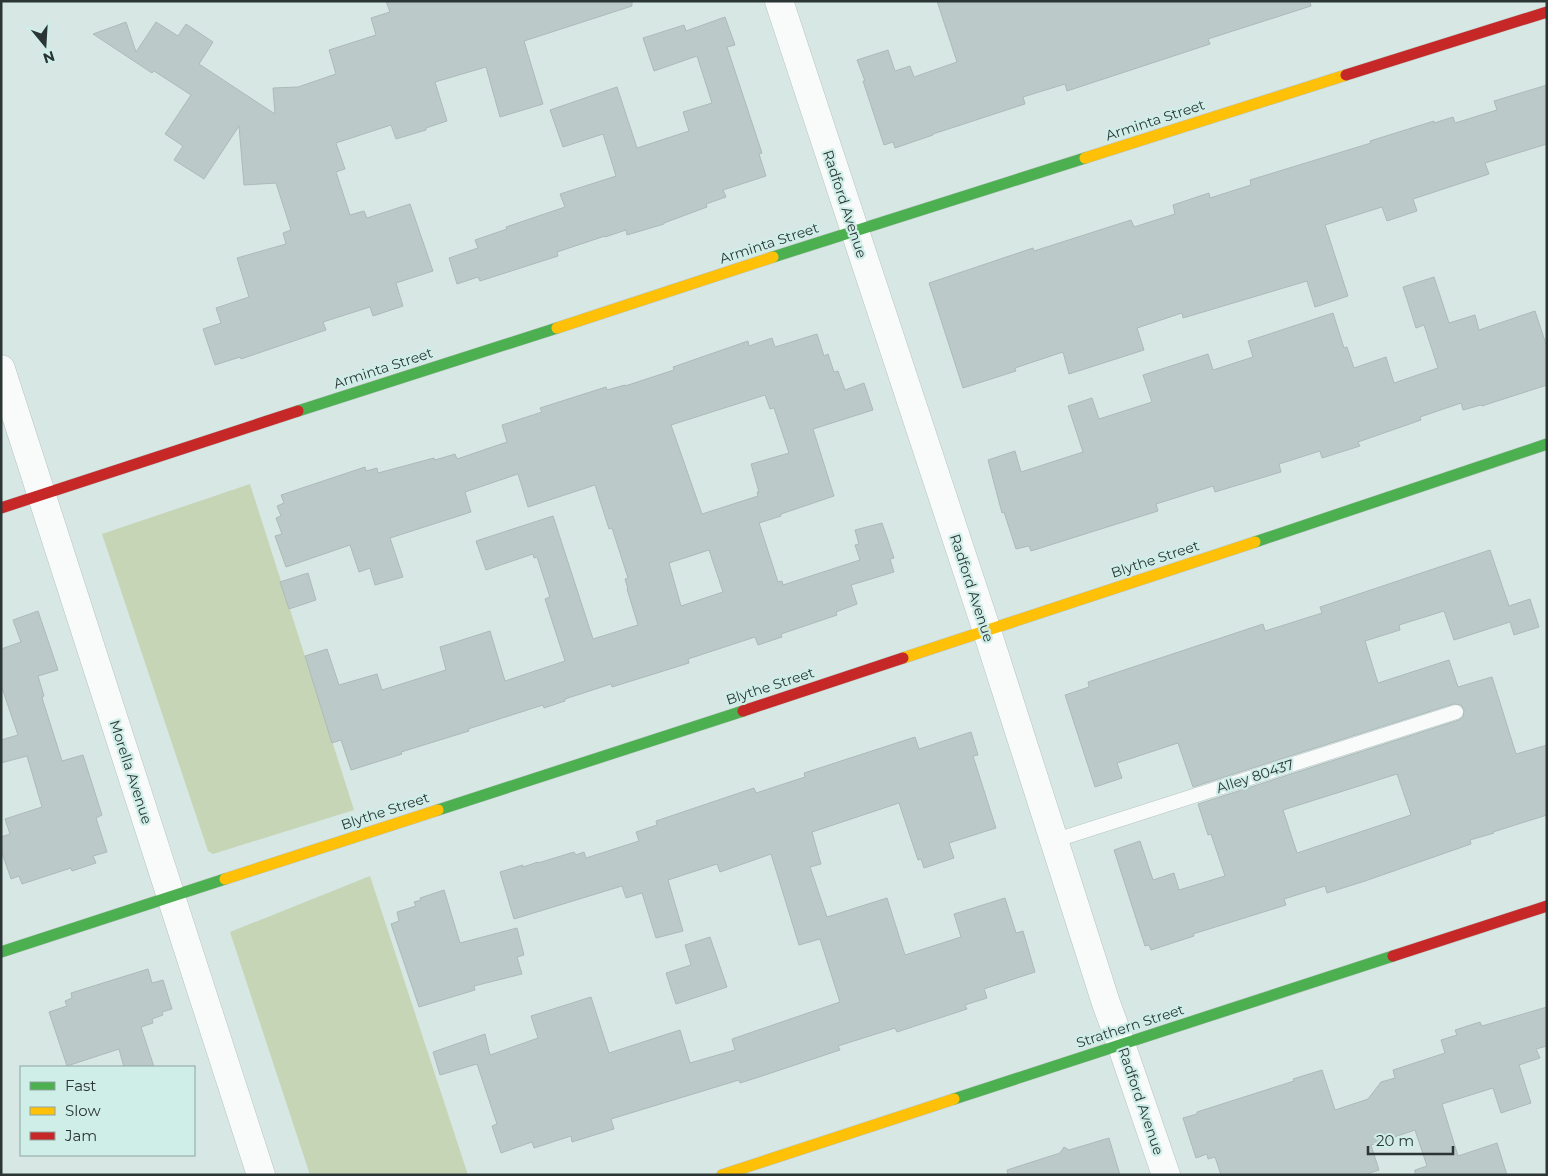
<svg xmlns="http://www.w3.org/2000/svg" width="1548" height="1176" viewBox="0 0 1548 1176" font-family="Montserrat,sans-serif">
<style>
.green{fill:#c5d5b6}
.building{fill:#bcc9c9;stroke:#adbaba;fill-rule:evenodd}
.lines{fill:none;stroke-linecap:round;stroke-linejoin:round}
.lane-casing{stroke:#b7c4c1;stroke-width:15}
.street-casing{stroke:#b7c4c1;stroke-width:29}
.fast-casing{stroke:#b7c4c1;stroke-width:12}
.slow-casing{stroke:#b7c4c1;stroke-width:12}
.jam-casing{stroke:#b7c4c1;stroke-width:12}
.lane{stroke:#f9fbfb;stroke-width:14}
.street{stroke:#f9fbfb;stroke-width:28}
.fast{stroke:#4caf50;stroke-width:11}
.slow{stroke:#ffc107;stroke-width:11}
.jam{stroke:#c62828;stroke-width:11}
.labels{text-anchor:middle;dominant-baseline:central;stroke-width:4.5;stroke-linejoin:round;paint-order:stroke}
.street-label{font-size:14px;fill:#2b3634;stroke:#d0eee8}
</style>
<rect width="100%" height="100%" fill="#d7e7e4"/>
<g class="green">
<polygon points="250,484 354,810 213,854 208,851 102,534"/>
<polygon points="370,876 468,1175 310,1175 230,932"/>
</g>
<g class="building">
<polygon points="386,1 632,1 632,6 524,41 543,104 500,117 486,67 435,82 447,121 426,128 426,130 396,139 391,125 336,143 345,169 336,172 350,215 364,211 367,218 410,204 433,271 396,283 403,306 373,316 370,307 323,322 326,330 241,359 240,357 215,365 203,329 221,323 216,308 249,297 237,258 286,244 283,233 291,230 276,183 244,185 239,126 204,179 174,160 183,146 165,134 191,95 154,71 152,73 93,34 126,22 136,52 156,22 178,36 186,24 213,42 199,64 275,114 273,88 298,87 336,74 329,50 376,35 371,18 390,12"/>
<polygon points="937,1 1310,1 1311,6 1208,39 1210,44 1067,91 1065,84 1023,97 1025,104 933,134 933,135 895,148 893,142 884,145 863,81 865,81 857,60 888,50 895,71 910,66 914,77 957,62"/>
<polygon points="725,17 735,45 727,47 762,153 759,154 766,176 723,190 726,197 706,204 707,207 664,223 664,224 627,235 626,230 605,237 605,236 557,252 558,256 480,281 478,277 457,284 449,258 478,248 475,240 507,229 506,227 565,207 560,194 616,176 603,134 563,147 550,110 617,87 637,148 689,131 683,112 712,103 697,56 654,71 643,38 684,25 686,31"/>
<polygon points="1547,85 1547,144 1485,163 1489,174 1413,199 1417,211 1387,221 1382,207 1325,225 1348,296 1315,307 1307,281 1183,318 1182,313 1137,328 1144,350 1069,374 1063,352 1015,368 1016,371 963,388 929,283 1033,248 1034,251 1131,220 1134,227 1175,214 1173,205 1209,193 1210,198 1251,185 1250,180 1371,143 1370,141 1434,121 1434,123 1453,117 1455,123 1497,110 1494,101"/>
<polygon points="1434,277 1449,323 1475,315 1479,330 1535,311 1547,347 1547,385 1482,406 1481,405 1463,410 1461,403 1420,417 1421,420 1358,442 1360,446 1322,458 1320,451 1279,464 1281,472 1215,492 1213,486 1156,504 1158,511 1031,551 1029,546 1016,549 1004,512 1002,513 988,460 1015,451 1021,472 1083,452 1068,406 1092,398 1099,419 1152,402 1143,375 1208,354 1213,370 1253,357 1248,341 1333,313 1344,348 1347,347 1354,368 1386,357 1394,383 1438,368 1424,325 1416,328 1403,287"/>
<path d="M817,334l7,22 4,-2 6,18 4,-1 7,19 19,-7 9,27 -60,19 21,67 -53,18v2l-22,7 19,59 4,-1 1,4 77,-25 -5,-15 4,-1 -4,-14 27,-7 12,35 -4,1 4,13 -43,13 6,19 -21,8 1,3 -56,19 1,3 -24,8 -3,-8 -67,22 1,4 -77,24 -1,-3 -46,15v2l-21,7 -1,-3 -75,24 1,2 -68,21 1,2 -51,16 -10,-30 -9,3 -27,-87 22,-7 12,36 38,-11 5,16 64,-20 -6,-23 50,-16 15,50 60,-20 -20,-62 5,-2 -13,-40 -3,1 -1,-4 -47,16 -10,-29 77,-25 40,123 45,-14 -11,-36h1l-3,-10 3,-1 -16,-50 -3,1 -14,-44 -67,22 -10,-33 -53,18 6,20 -81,26 13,39 -28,8 -5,-17 -11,4 -9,-27 -64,22 -11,-31 7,-2 -6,-16 5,-2 -4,-10 7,-3 -3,-8 84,-28 1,4 11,-3 1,5 56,-15 1,2 20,-6 2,5 50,-17 -5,-17 40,-13 -2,-4 66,-21 1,3 18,-5v1l49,-16 -1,-3 75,-26 1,5 23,-8 3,9zM765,395l5,14 4,-1 15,45 -38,11 8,28h-2l1,4 -56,18 -31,-89zM709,550l14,42 -42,14 -12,-43z"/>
<path d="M1490,550l19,56 21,-7 9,28 -25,8 -4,-13 -56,18 -10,-29 -45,14 1,5 -35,11 13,42 71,-23 9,27 34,-10 24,77 31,-9v70l-54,17 1,1 -24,7 1,4 -106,37 -38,12 -2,-7 -41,13 2,6 -93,29 1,2 -43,14 -2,-5 -4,1 -31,-96 26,-9 13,39 21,-7 5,17 46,-14 -14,-42 -3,1 -10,-31 261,-84 4,-3 1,-7 -3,-5 -8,-1 -260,83 -15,-44 -61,20 5,15 -27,9 -30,-92 24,-8 -1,-5 175,-58 2,7 57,-18 -2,-6zM1397,774l14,41 -114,38 -14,-43z"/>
<polygon points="308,573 316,600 289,609 280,582"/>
<polygon points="38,611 58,670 38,676 44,696 42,697 43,701 62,761 83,755 102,815 96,818 107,852 93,856 96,863 72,871 71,868 22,884 19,876 11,879 1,850 1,837 10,834 5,819 42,807 27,756 1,763 1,740 18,735 1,685 1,649 21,642 13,620"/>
<polygon points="971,732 978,755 973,756 996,828 949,843 954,858 924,868 921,859 918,860 899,803 812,832 821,864 810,867 827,917 887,898 905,955 961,937 954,914 1005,898 1016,933 1023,931 1035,972 984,989 987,998 965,1005 967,1009 897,1032 895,1028 838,1046 840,1050 762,1076 740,1083 739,1080 611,1119 614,1129 572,1142 571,1136 534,1148 532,1142 501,1153 492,1126 497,1124 477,1064 440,1075 433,1052 485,1034 490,1055 538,1038 531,1016 591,997 609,1053 680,1030 690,1063 735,1050 732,1039 840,1002 820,939 799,945 771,854 720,872 717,864 668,880 683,931 656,938 642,893 626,898 622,886 514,919 500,872 523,865 523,867 538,862 538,863 574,852 576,855 584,852 586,858 639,841 636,832 657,825 656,821 754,788 756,793 805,777 804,773 915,737 919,749"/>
<polygon points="444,890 460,943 517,928 524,955 517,957 522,974 474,986 475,990 419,1007 391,924 399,921 397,912 416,906 414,902 421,900 420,898"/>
<polygon points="710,937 727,987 676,1004 666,973 691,965 685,945"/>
<polygon points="148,969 152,983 163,980 172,1009 162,1012 163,1015 152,1019 153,1023 141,1027 154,1067 124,1067 119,1049 67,1066 49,1012 67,1006 65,1001 72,998 71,993"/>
<polygon points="1547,1007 1547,1046 1536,1049 1540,1058 1519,1065 1531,1103 1501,1113 1493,1088 1442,1104 1458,1156 1497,1143 1507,1175 1415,1175 1415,1170 1427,1166 1415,1130 1371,1145 1379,1170 1364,1175 1221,1175 1215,1157 1208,1159 1207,1154 1196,1158 1183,1118 1197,1114 1197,1112 1294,1081 1293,1079 1322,1070 1335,1110 1368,1099 1381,1082 1395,1078 1393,1070 1445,1053 1441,1040 1457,1035 1455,1030 1480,1022 1482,1026"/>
<polygon points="1109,1138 1120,1175 1008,1175 1007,1170 1060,1153 1064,1147 1069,1150"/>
</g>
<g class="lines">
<defs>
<polyline id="lane" points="1053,841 1456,712"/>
<g id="street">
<polyline points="779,1 987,631 1106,1003 1121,1044 1166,1175"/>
<path d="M1,369c85,270 174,537 260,806"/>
</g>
<g id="fast">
<polyline points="773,257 1085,158"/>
<polyline points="298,411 557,328"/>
<polyline points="1255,542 1547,444"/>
<polyline points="438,810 743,711"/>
<polyline points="1,952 225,879"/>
<polyline points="954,1099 1393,956"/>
</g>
<g id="slow">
<polyline points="1085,158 1346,75"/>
<polyline points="557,328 773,257"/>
<polyline points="903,658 1255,542"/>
<polyline points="225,879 438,810"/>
<polyline points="722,1175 954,1099"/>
</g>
<g id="jam">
<polyline points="1346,75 1547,12"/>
<polyline points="1,508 298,411"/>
<polyline points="743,711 903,658"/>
<polyline points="1393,956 1547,906"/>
</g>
</defs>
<use href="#lane" class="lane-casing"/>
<use href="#street" class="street-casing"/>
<use href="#fast" class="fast-casing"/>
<use href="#slow" class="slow-casing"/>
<use href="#jam" class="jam-casing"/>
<use href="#lane" class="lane"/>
<use href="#street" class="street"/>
<use href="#fast" class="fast"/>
<use href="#slow" class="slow"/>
<use href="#jam" class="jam"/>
</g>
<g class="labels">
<g class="street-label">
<text transform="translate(1155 120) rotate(-18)">Arminta Street</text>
<text transform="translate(845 204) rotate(72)">Radford Avenue</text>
<text transform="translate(769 243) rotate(-18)">Arminta Street</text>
<text transform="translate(383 368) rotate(-18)">Arminta Street</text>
<text transform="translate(1155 559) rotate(-18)">Blythe Street</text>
<text transform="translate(972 588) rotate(72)">Radford Avenue</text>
<text transform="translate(770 686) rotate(-18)">Blythe Street</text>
<text transform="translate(131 772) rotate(72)">Morella Avenue</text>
<text transform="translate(1255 776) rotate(-18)">Alley 80437</text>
<text transform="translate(385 811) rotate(-18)">Blythe Street</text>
<text transform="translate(1130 1026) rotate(-18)">Strathern Street</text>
<text transform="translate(1141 1101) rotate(71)">Radford Avenue</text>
</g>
</g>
<rect width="1548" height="1176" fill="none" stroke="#2b3634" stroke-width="5"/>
<rect x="20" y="1066" width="175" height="90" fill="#d0eee8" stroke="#8ea4a0"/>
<rect x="30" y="1082" width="25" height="8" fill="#4caf50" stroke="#8ea4a0"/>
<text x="65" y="1091" font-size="15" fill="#2b3634">Fast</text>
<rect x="30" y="1107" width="25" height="8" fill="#ffc107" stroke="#8ea4a0"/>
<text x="65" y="1116" font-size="15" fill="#2b3634">Slow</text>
<rect x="30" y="1132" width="25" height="8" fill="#c62828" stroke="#8ea4a0"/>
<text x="65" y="1141" font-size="15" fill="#2b3634">Jam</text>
<g transform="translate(45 45) rotate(162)" stroke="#d0eee8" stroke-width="4" paint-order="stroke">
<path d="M0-4L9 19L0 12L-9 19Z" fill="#2b3634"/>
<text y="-8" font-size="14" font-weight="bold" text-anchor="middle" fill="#2b3634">N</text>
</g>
<path d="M1368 1146v8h85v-8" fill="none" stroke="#2b3634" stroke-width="2.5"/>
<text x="1376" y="1146" font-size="15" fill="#2b3634" stroke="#d0eee8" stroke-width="4" paint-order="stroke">20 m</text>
</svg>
